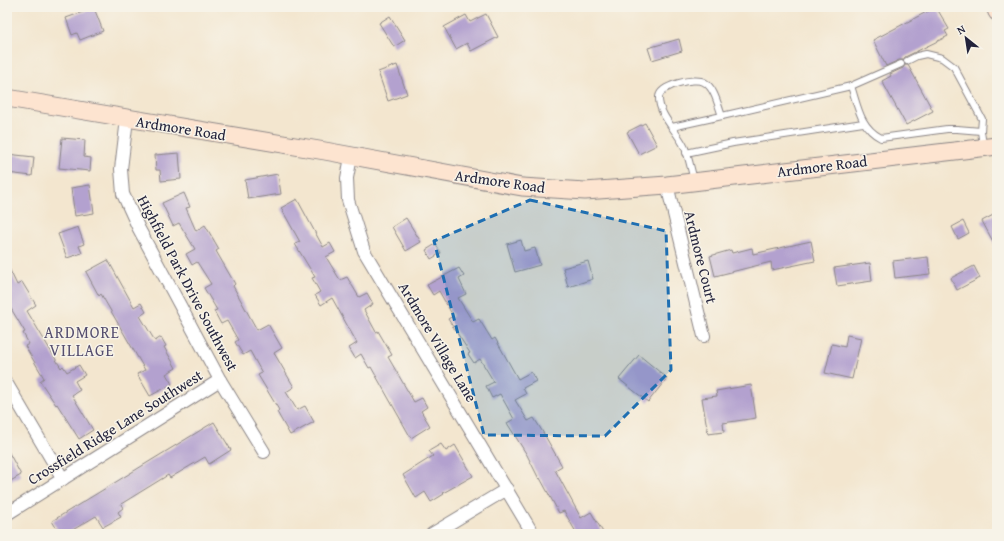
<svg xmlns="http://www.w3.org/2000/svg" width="1004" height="541" viewBox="0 0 1004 541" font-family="'Gentium Book Plus',serif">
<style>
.building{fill:#b3a1cf}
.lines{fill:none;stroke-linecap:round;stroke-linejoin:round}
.lane-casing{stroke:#8a8485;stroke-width:8}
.street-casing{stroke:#8a8485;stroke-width:14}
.secondary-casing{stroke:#8a8485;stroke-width:19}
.lane{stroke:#fff;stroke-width:6}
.street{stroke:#fff;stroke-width:12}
.secondary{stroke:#fde4d0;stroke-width:17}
.marked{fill:#1f6fb2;fill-opacity:0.2;stroke:#1f6fb2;stroke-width:3;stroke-dasharray:8 5;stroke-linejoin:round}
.labels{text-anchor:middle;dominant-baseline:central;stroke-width:3;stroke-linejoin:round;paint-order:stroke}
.street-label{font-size:15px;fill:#22223b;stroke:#f7f3e8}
.neighbourhood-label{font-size:16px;letter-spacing:1px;fill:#554e6f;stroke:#f7f3e8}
</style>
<rect width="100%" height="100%" fill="#f7f3e8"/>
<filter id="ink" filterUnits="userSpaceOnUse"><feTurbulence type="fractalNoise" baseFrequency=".025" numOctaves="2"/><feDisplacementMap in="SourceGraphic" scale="8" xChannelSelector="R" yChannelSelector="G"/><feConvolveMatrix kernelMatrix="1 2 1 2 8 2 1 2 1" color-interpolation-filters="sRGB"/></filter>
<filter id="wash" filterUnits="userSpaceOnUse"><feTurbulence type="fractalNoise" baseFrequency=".012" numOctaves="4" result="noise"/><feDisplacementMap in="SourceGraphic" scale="16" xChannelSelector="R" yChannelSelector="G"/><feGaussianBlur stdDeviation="0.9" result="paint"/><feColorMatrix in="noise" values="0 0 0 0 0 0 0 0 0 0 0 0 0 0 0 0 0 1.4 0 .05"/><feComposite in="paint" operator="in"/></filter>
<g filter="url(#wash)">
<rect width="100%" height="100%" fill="#f3e6cf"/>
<g id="blocks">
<g class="building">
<polygon points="936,7 949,29 945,31 948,36 905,57 903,60 899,60 886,66 873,40"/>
<polygon points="94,8 103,31 80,40 77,33 72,35 66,18"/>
<polygon points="486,14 498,37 471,51 467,43 456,49 444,27 466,15 470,22"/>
<polygon points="390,16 405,40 394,47 379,23"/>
<polygon points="679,39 682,51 652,60 648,48"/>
<polygon points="397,65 407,94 388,101 378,72"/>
<polygon points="905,65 908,65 933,111 906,125 882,81 891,76 890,74 903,68"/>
<polygon points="645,123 657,145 639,154 627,132"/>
<polygon points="62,138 85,140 84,157 91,158 90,171 59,168"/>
<polygon points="179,153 181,179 161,181 160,170 156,170 155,155"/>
<polygon points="7,154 34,157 32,176 7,173"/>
<polygon points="278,174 281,194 248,199 245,180"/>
<polygon points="90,185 94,213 75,216 71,188"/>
<polygon points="184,193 190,207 186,208 196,231 205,225 219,249 216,251 235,284 233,286 257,330 268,324 282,348 274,353 294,387 286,392 297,410 305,406 314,422 290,435 277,412 279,410 258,375 262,373 250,351 243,355 235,342 238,340 227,321 221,324 214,311 217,310 204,288 211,284 197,262 192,265 186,254 195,249 179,223 173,226 162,203"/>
<polygon points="297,199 323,247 330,243 335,252 326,257 340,280 347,277 359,297 367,293 373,304 364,310 376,332 378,331 392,355 388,357 414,402 422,398 427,407 421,411 430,426 411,438 371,367 369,368 361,354 355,358 349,348 357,343 332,298 321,305 315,295 320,292 312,278 315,277 295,244 300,242 281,208"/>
<polygon points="997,213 997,249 982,221"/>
<polygon points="406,218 421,242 406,251 392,227"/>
<polygon points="963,221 969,233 958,239 952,227"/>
<polygon points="78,227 84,244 79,246 82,253 67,258 58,234"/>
<polygon points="521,240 524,251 535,248 540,265 515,272 507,244"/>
<polygon points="811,241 815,261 772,270 771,262 715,276 710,256 731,250 732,253 752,248 753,254"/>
<polygon points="436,244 441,253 431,259 426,250"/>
<polygon points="928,257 930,274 895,278 893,261"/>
<polygon points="108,260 134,307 141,303 146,312 140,316 155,341 161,337 166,346 164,347 176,368 166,374 172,384 150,396 137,374 145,370 101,294 99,296 86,272"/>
<polygon points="588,261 593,279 568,287 563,268"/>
<polygon points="870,263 872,281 837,286 834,268"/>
<polygon points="7,264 17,285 22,282 36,305 27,311 61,368 63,366 67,372 79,365 85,375 75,381 80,390 72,395 93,430 79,439 57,404 56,405 40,381 44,378 25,346 29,344 23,333 25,332 7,302"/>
<polygon points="974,266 980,278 957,290 951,278"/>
<polygon points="459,268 464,276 459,279 466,294 458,298 473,322 479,319 492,340 495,338 518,379 531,372 536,381 523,388 526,394 515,400 528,421 534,418 544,434 562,466 555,470 581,518 591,512 604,534 577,534 564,511 559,513 540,478 539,479 527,455 507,423 514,419 500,394 492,398 486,386 494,382 480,359 474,363 468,354 470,353 448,319 453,316 439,291 433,295 427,285"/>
<polygon points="847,335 861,338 852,379 825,373 832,344 845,347"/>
<polygon points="639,355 667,378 648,402 619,379"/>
<polygon points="751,385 756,418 723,423 724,432 708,434 702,398 717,396 716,391"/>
<polygon points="214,422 231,450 209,464 205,457 170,478 168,475 121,504 123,508 118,512 121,517 103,527 96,516 66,534 60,534 52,521"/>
<polygon points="441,444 446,451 455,445 473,476 443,493 444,494 431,502 425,492 416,498 403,475 433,456 429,451"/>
<polygon points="7,449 21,475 7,483"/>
</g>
</g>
</g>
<g filter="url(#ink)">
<use href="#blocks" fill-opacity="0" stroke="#8a8485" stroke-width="1"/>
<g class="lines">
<defs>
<g id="lane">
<polyline points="907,61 917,56 926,54 942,58 954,67 982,119 981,131 983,146"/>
<path d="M851,86c7,21 9,41 30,52l66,-9h10l24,2"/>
<polyline points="722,116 851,86 901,64"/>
<path d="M672,127l50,-11c-4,-10 -7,-28 -18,-34 -9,-5 -44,3 -45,15 -1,18 19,35 26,51 4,10 6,22 9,32"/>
<polyline points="686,153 733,143 863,123"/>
</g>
<g id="street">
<polyline points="127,119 121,169 123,194 139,229 220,380 264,452"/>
<polyline points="351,157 347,178 348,200 364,251 533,534"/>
<polyline points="667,185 704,336"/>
<polyline points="7,384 63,479"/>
<polyline points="7,514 220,380"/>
<polyline points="432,534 507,489"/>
</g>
<g id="secondary">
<polyline points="995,7 997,12"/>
<polyline points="7,98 325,151 522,187 585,191 667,185 997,146"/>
</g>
</defs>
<use href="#lane" class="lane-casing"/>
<use href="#street" class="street-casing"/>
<use href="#secondary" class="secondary-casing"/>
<use href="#lane" class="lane"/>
<use href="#street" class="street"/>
<use href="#secondary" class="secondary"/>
</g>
</g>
<path class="marked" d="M530,200l136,31 5,139 -66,66 -121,-1 -50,-194z"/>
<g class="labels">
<g class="street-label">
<text transform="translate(181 128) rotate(9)">Ardmore Road</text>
<text transform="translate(822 166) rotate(-7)">Ardmore Road</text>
<text transform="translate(500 181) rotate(8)">Ardmore Road</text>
<text transform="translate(701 257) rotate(76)">Ardmore Court</text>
<text transform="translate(188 283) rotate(62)">Highfield Park Drive Southwest</text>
<text transform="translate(438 342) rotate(59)">Ardmore Village Lane</text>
<text transform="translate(115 427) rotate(-32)">Crossfield Ridge Lane Southwest</text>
</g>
<g class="neighbourhood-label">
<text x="82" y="332">ARDMORE<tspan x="82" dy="18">VILLAGE</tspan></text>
</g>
</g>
<rect width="1004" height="541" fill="none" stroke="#f7f3e8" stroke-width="24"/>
<g transform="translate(966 38) rotate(330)" stroke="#f7f3e8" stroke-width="3" paint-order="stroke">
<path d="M0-3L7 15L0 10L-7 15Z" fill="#22223b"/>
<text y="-6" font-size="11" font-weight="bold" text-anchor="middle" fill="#22223b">N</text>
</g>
</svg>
